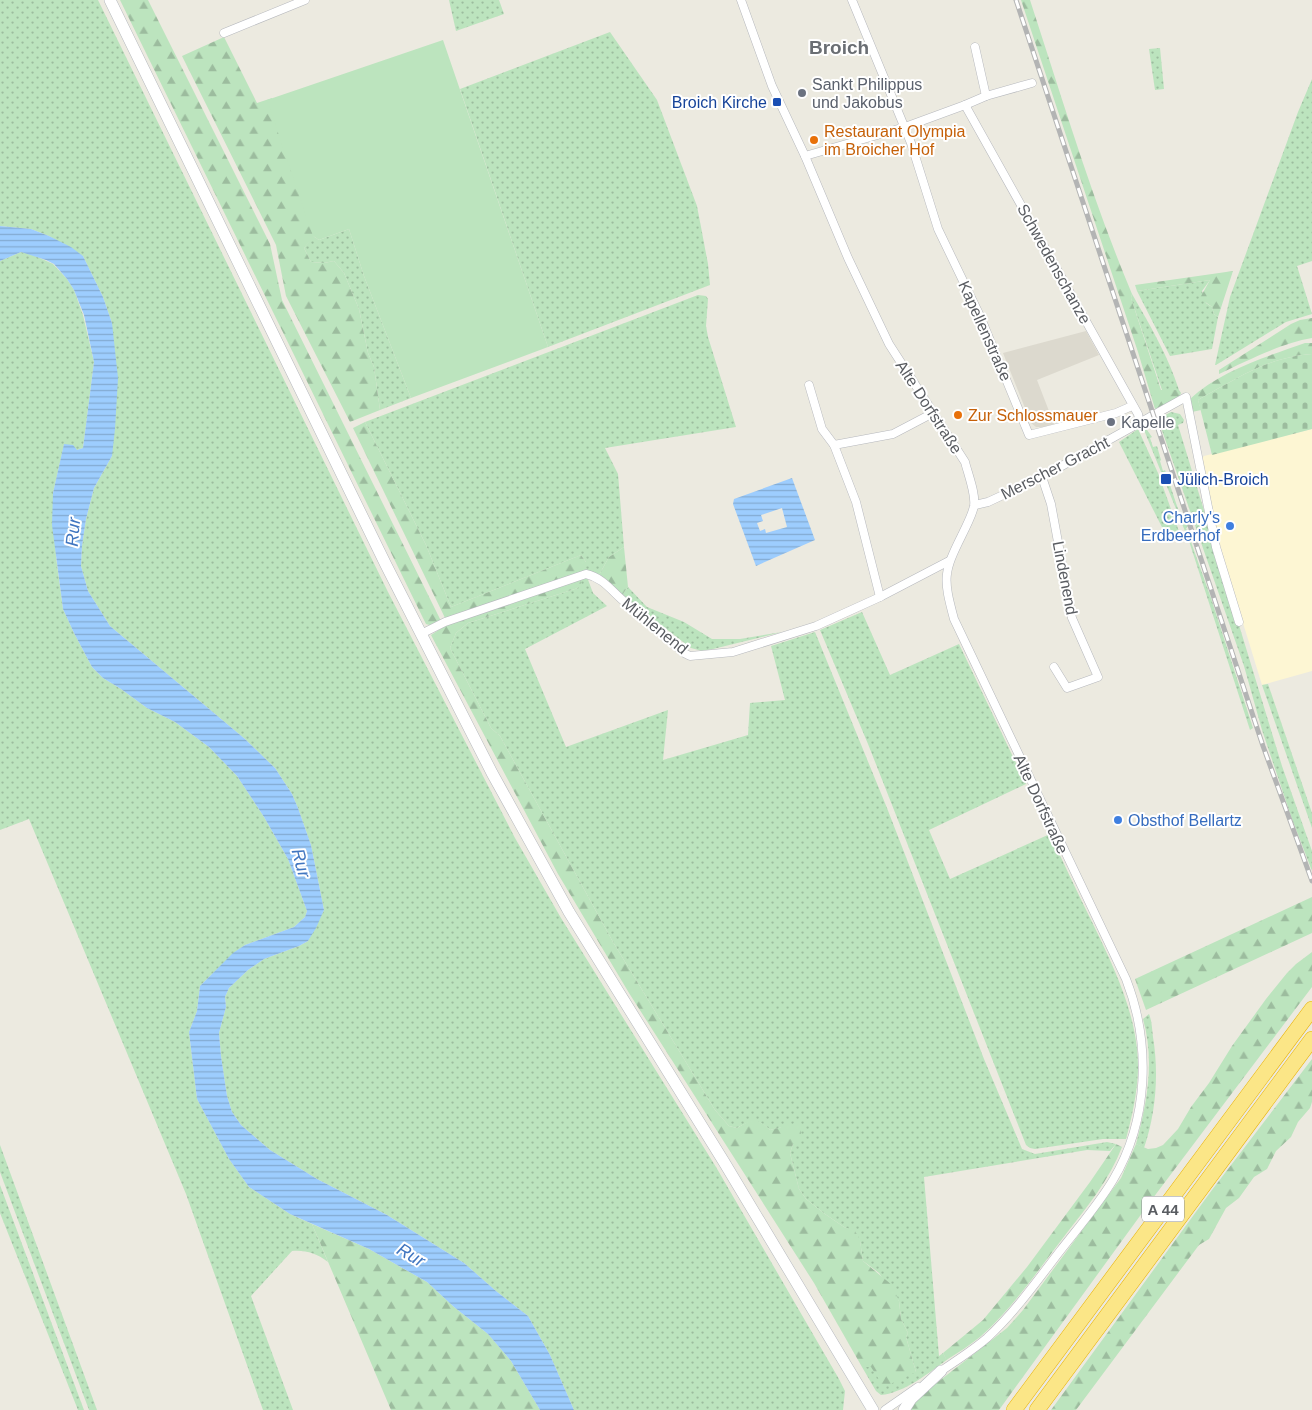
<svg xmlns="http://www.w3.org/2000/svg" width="1312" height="1410" viewBox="0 0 1312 1410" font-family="Helvetica,sans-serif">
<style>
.commercial{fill:#fdf6d3}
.education{fill:#dcd9ce}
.green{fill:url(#green-dots)}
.forest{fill:url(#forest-firs)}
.cemetery{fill:url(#cemetery-stones)}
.pitch{fill:#bce4be}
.water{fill:url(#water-rules);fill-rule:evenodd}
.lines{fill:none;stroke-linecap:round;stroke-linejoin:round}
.minor-casing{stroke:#b6b8bd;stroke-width:9}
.secondary-casing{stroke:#b6b9bf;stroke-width:12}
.motorway-casing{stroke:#e9b103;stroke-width:16}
.minor{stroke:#fff;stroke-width:8}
.secondary{stroke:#fff;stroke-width:11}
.motorway{stroke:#fbe687;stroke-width:15}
.rail-casing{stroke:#b3b4b4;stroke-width:5}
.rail{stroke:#fff;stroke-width:3;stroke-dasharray:9;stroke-linecap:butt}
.worship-dot{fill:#6b7280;stroke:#fff;stroke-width:2}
.transit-dot{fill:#1a4fb4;stroke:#fff;stroke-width:2}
.food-dot{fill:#e8710a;stroke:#fff;stroke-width:2}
.shop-dot{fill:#3f7fe0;stroke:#fff;stroke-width:2}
.labels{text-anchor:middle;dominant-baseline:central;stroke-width:4;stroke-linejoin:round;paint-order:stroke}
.shield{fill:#fff;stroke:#8b8d90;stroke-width:1}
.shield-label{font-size:15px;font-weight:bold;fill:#595c61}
.worship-label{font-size:16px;fill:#5b616d;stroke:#fff;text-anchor:start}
.transit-label{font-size:16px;fill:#164399;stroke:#fff;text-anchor:end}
.food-label{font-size:16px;fill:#c56008;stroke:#fff;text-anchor:start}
.street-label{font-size:16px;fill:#595c61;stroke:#fff}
.shop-label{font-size:16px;fill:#366cbe;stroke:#fff;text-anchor:end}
.water-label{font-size:18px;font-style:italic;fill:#4176c0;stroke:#fff}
.quarter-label{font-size:19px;font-weight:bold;fill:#6a6e73;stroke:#fff}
</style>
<defs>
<pattern id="green-dots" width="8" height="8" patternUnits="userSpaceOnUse" patternTransform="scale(1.25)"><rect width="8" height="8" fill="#bce4be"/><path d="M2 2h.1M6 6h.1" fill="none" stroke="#9cbc9e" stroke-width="1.8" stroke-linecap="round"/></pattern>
<pattern id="forest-firs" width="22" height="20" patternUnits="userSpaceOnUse" patternTransform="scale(1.25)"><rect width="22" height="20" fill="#bce4be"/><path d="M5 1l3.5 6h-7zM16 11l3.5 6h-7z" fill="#9cbc9e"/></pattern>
<pattern id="cemetery-stones" width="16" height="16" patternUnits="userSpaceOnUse" patternTransform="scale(1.25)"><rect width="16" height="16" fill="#bce4be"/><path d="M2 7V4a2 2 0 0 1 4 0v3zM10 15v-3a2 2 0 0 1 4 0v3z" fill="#9cbc9e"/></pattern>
<pattern id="water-rules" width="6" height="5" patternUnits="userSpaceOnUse" patternTransform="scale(1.25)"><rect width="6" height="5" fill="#9dcdfe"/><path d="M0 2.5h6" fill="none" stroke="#83aad1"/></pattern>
</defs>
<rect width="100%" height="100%" fill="#eceae0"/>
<polygon class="commercial" points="1312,429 1312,671 1262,685 1221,551 1202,458 1204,456"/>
<polygon class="education" points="1086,331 1099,355 1037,380 1054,424 1043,427 1036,427 1031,423 1003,353"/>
<g class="green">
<polygon points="0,0 98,0 388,592 515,838 561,918 716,1167 839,1379 845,1391 843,1410 574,1410 550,1355 528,1316 496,1291 464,1263 387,1215 317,1179 270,1150 241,1125 232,1112 227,1096 221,1056 219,1033 226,1007 225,997 229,988 248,970 264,959 299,946 308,941 324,910 311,845 298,808 292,794 275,768 245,739 110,626 88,591 81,566 82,546 86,519 94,488 112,456 112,323 103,297 83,256 49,236 31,229 0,226"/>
<polygon points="449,0 499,0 504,14 456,31"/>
<polygon points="610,32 657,100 697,206 708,264 710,285 548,347 460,89"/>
<polygon points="1160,48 1164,89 1155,90 1149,49"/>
<polygon points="1312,79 1312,261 1297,266 1312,314 1286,322 1216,365 1215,365 1230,297 1298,112"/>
<polygon points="349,229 364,276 411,398 380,410 374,367 368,353 359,309 344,273 334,261 324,263 311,262 304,248 313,236 319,240"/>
<path d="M21,252l10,2 22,10 14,15 7,11 9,25 11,47 -11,86 -6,2 -13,-5 -11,48 3,64 7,52 11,24 18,34 11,11 18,11 26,19 28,14 34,25 28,29 27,41 24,42 19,52 -2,6 -11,10 -49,18 -11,8 -29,28 -5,5 -3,25 -8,21 8,67 32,60 20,28 41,27 22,10 16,38c-12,-9 -22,-12 -36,-11l-41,45 42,114h-30l-77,-216 -157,-375 -29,11v-569z"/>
<polygon points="1210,280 1202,291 1206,303 1212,307 1214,314 1218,317 1212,349 1170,356 1137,291"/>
<path d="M1132,294c18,31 36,62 47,96h-17l-31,-92z"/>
<polygon points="698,295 706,296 708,299 706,326 708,337 736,427 605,448 618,474 624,547 609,557 599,575 586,571 586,562 581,555 451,607 426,545 365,422"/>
<polygon points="1171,412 1180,414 1184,420 1183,423 1178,425 1282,766 1312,851 1312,871 1292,819 1262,730 1244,666 1158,419"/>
<polygon points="1145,427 1152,437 1150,438 1153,447 1157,446 1161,460 1160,461 1163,471 1165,470 1183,524 1187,523 1188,526 1186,528 1211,598 1253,728 1250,730 1189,541 1144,430"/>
<polygon points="1138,429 1158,473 1181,537 1169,541 1119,442"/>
<path d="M587,577l6,16 14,13 -82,43 41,98 102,-37 -5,50 85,-25 2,-32 35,-3 -14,-54 44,-14 72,176 97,251 38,90 13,5 72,-12 9,2 -6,7 -23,-1 -163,27 15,179 4,-3 3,6h2c-18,13 -44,34 -67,36l-5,-4 -14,-24 9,-1 45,6 -10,-35 2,-4 -7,-14 -2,-18 -20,-28 -16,-12 -3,-20 -5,-9 -11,-5 -19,-13 -19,-15 -7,-10 -9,-36 3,-9 -11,-17 -12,3c-12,-12 -19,-10 -33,-2l-8,-2 -14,-16 -102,-168 -113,-206 -9,-8 -41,-80 6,-15 12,-10 110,-35 2,-9z"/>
<polygon points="628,587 647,607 684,622 712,639 740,639 782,632 713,649 702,651 691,648 622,595"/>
<path d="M862,612l28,63 69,-31 67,140 -97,46 21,49 100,-45c14,30 28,60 43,90 22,46 46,94 45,147 -1,23 -6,46 -12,68h-23l-68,10 -5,-1 -4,-3 -158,-401 -48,-114z"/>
<polygon points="1268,684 1312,813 1312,828 1262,685"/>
<path d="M1149,1014c3,7 3,15 4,23 6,37 3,75 -9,111l-8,-4c11,-41 19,-83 7,-125z"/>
<polygon points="0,1145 97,1410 89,1410 0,1172"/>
<polygon points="0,1185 84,1410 78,1410 0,1213"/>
</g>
<g class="forest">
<polygon points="120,0 148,0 270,244 282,300 441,621 433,626 426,624 423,618"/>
<path d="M1021,0h9c32,98 62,199 102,294l-1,4 30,92h18l2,3 -2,5 -24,11 -17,-57z"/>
<polygon points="224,37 257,103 272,98 316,234 304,248 311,262 324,263 334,261 344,273 359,309 368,353 374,367 380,410 350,422 286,296 276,245 182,56"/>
<polygon points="1233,271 1218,317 1214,314 1212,307 1200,298 1210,280 1137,291 1135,285"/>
<path d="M1312,318v20c-30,5 -66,23 -93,36v-4l72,-46 9,-4z"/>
<path d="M1305,343h7v11c-44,3 -76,25 -114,46l3,10 -9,2 -2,-13c31,-29 76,-42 115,-56z"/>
<polygon points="365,422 426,545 451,607 581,555 586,562 586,571 446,620 353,428"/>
<polygon points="624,547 628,587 622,595 606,579 599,575 609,557"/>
<path d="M580,579l1,4 -3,5 -110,35 -12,10 -6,15 41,80 9,8 113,206 102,168 14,16 8,2c15,-9 20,-11 33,2l26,-7 5,3v12l-8,6 -3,9 9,36 7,10 19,15 19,13 11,4 5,9 3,21 29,24 7,16 2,18 7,14 -2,4 10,35 -32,15 -13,-20h-9l-48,-84 -185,-290 -71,-119 -127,-239 17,-11z"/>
<polygon points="1312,897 1312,933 1146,1010 1135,979"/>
<polygon points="1312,952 1312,987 1153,1198 999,1410 909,1410 920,1396 1007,1328 1023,1310 1121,1178 1136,1144 1148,1149 1156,1148 1163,1145 1178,1129 1191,1107 1209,1083 1232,1046 1266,999 1287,973 1296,964"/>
<polygon points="1312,1059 1312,1102 1310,1108 1298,1122 1291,1137 1276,1151 1267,1169 1254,1177 1239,1198 1226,1208 1209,1239 1199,1245 1187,1261 1076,1410 1051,1410 1212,1190"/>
<path d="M1116,1144l6,3c-12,32 -35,60 -56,87 -27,35 -53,74 -86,103 -10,8 -21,15 -32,22h-2l-3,-6 40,-33 44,-53 63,-85z"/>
<polygon points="312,1224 369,1249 427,1282 454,1307 488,1334 511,1361 540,1410 391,1410"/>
</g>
<path class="cemetery" d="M1312,354v75l-100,26 -14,-55c38,-21 70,-43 114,-46z"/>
<polygon class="pitch" points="443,40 548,347 411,398 364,276 349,229 319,240 313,236 267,100"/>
<g class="water">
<polygon points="0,226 31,229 49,236 71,247 83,256 103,297 112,323 118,378 115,429 112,456 94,488 86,519 82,546 81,566 88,591 110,626 245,739 275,768 292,794 298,808 311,845 324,910 316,928 308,941 299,946 264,959 248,970 229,988 225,997 226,1007 219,1033 221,1056 227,1096 232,1112 241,1125 270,1150 317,1179 387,1215 464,1263 496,1291 528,1316 550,1355 574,1410 540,1410 511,1361 488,1334 454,1307 427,1282 369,1249 290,1214 249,1187 229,1159 197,1099 189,1032 197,1011 200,986 233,953 245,945 294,927 305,917 307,911 288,859 264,817 237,776 209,747 175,722 147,708 121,689 103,678 92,667 74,633 63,609 52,525 53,493 64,444 73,445 77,450 83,448 94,362 84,315 74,290 67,279 54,264 46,260 21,252 0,261"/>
<path d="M792,478l23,62 -59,26 -23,-62 1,-5zM782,508l5,19 -21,6 -1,-4 -5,2 -3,-8 6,-2 -2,-6z"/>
</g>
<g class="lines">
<defs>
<g id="minor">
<path d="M741,0l31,86 33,70 43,102 41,86 76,118c3,12 11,32 9,44 -2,10 -8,20 -12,29 -19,38 -19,43 -8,84l172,360c25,64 23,141 -13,201 -15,25 -35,48 -53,71 -23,30 -45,61 -73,87 -15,13 -33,24 -49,35"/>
<polyline points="852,0 911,143 938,229 980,316 1029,435 1116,413 1132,406"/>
<polyline points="224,33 305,0"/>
<polyline points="975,47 986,96"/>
<polyline points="965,105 986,96 1032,83"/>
<polyline points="805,156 905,127 965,105 1138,414 1140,424"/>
<polyline points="809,385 822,429 834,445"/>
<polyline points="1042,477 1051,504 1072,618 1098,677 1067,688 1054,667"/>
<polyline points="975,505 988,502 1042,477 1186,397 1216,547 1239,622"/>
<polyline points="880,597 856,502 834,445 893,434 933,413"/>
<path d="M421,634l24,-12 141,-48c18,4 26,18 40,29 19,17 39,33 58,50l6,3 43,-4 83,-26 64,-29 69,-36"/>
<polyline points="885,1410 918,1387"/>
</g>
<g id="secondary">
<polyline points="110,0 386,565 492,773 569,912 724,1162 873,1410"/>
<polyline points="904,1410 911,1399 941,1371"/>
</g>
<g id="motorway">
<polyline points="1014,1410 1312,1009"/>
<polyline points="1037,1410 1312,1039"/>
</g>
</defs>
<use href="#minor" class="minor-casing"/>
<use href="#secondary" class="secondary-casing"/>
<use href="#motorway" class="motorway-casing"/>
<use href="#minor" class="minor"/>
<use href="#secondary" class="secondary"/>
<use href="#motorway" class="motorway"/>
<defs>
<polyline id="rail" points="1016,0 1263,746 1312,881"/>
</defs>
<use href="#rail" class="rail-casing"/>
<use href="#rail" class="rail"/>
</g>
<g class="worship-dot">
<circle cx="802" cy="93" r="5"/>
<circle cx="1111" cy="422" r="5"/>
</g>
<g class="transit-dot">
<rect x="772" y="97" width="10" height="10" rx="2.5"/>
<rect x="1160" y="473" width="12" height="12" rx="2.5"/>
</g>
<g class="food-dot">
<circle cx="814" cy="140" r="5"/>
<circle cx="958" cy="415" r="5"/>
</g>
<g class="shop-dot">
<circle cx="1230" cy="526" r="5"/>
<circle cx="1118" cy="820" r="5"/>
</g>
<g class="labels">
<rect class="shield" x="1142" y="1196.5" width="42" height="25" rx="4"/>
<g class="shield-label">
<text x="1163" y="1209">A 44</text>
</g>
<g class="worship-label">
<text x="812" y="84">Sankt Philippus<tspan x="812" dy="18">und Jakobus</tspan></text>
<text x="1121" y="422">Kapelle</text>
</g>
<g class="transit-label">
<text x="767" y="102">Broich Kirche</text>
<text x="1177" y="479" text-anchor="start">Jülich-Broich</text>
</g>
<g class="food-label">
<text x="824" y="131">Restaurant Olympia<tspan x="824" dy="18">im Broicher Hof</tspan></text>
<text x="968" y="415">Zur Schlossmauer</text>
</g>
<g class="street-label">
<text transform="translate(1054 264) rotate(61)">Schwedenschanze</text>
<text transform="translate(985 331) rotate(66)">Kapellenstraße</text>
<text transform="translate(929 407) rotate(57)">Alte Dorfstraße</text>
<text transform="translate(1055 468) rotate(-27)">Merscher Gracht</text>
<text transform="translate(1065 578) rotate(79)">Lindenend</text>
<text transform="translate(655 626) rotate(39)">Mühlenend</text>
<text transform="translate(1041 804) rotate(65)">Alte Dorfstraße</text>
</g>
<g class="shop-label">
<text x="1220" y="517">Charly's<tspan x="1220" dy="18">Erdbeerhof</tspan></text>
<text x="1128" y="820" text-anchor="start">Obsthof Bellartz</text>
</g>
<g class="water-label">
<text transform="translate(73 532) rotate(-85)">Rur</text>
<text transform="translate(301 863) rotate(75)">Rur</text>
<text transform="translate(411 1255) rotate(31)">Rur</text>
</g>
<g class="quarter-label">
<text x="839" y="47">Broich</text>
</g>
</g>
</svg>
